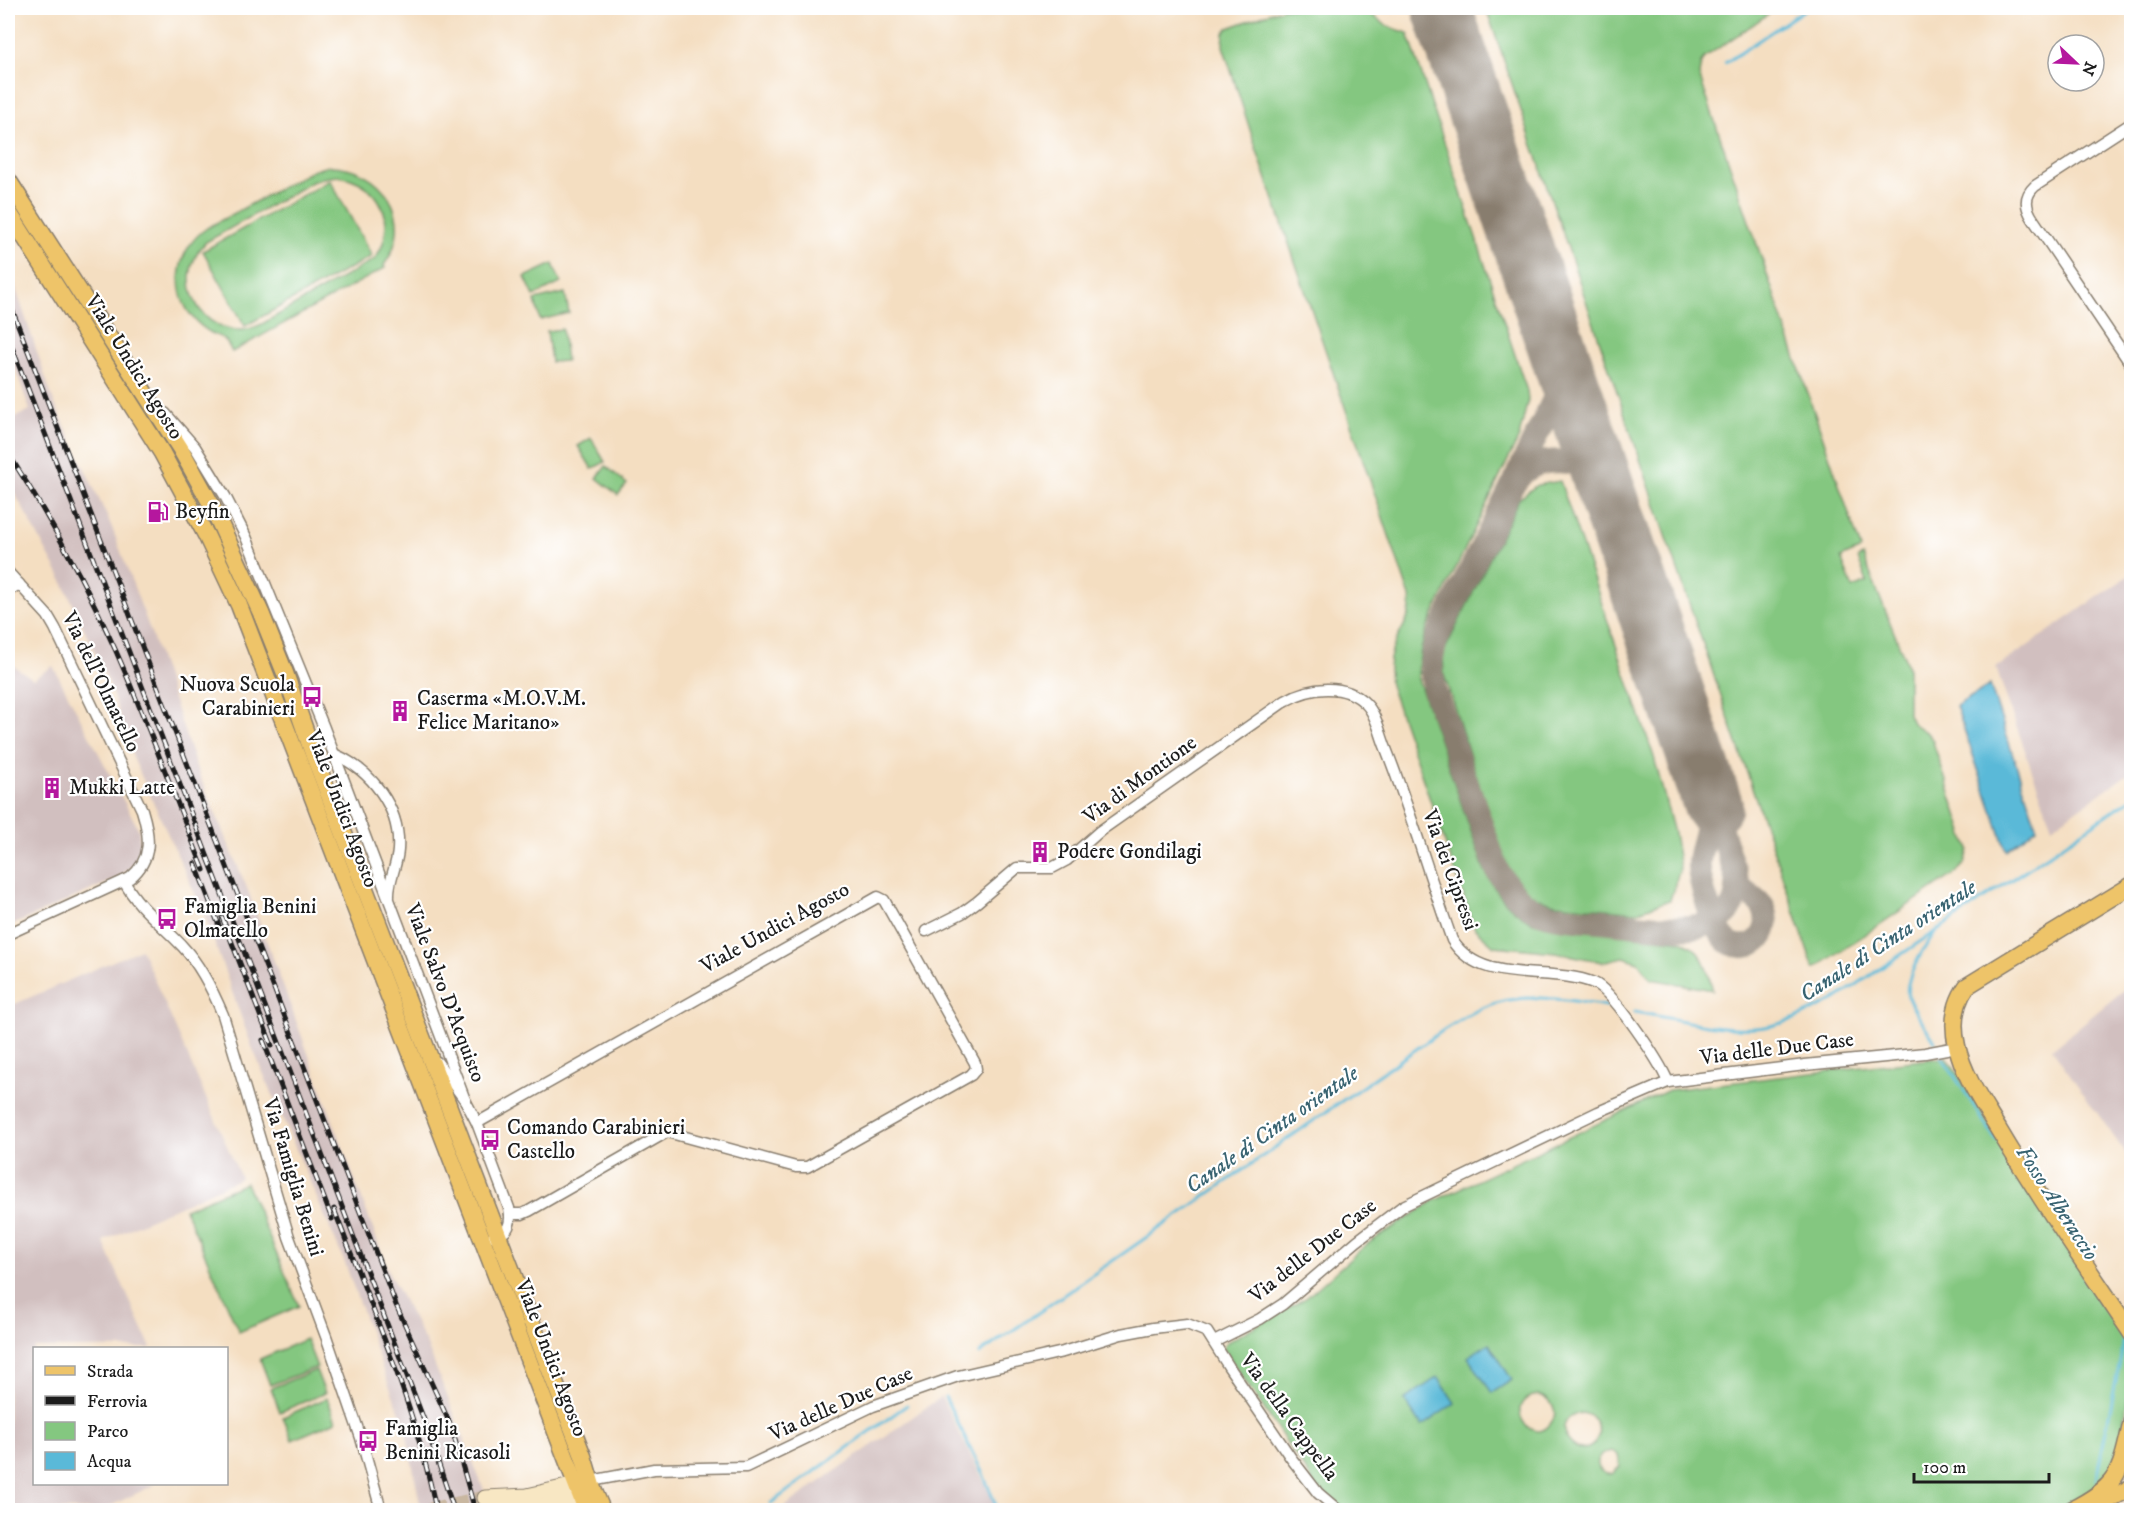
<svg xmlns="http://www.w3.org/2000/svg" width="2139" height="1518" viewBox="0 0 2139 1518" font-family="'IM FELL DW Pica',serif">
<style>
.industrial{fill:#d1bfbf}
.green{fill:#84c780;stroke:#50724e;stroke-width:1.5;fill-rule:evenodd}
.water{fill:#5ab9d8;stroke:#3b6a7a;stroke-width:1.5}
.lines{fill:none;stroke-linecap:round;stroke-linejoin:round}
.stream{stroke:#5ab9d8;stroke-width:3}
.taxiway{stroke:#887d6e;stroke-width:24}
.runway{stroke:#887d6e;stroke-width:60}
.secondary-tunnel{stroke:#c9b7a0;stroke-width:15;stroke-dasharray:15 8;stroke-linecap:butt}
.minor-casing{stroke:#887d6e;stroke-width:13}
.secondary-casing{stroke:#887d6e;stroke-width:17}
.primary-casing{stroke:#887d6e;stroke-width:19}
.minor{stroke:#fff;stroke-width:10}
.secondary{stroke:#f8e7c3;stroke-width:15}
.primary{stroke:#eec469;stroke-width:16}
.rail-casing{stroke:#1c1c1c;stroke-width:5}
.rail{stroke:#fff;stroke-width:3;stroke-dasharray:9;stroke-linecap:butt}
.labels{text-anchor:middle;dominant-baseline:central;stroke-width:4.5;stroke-linejoin:round;paint-order:stroke}
.street-label{font-size:21px;fill:#1c1c1c;stroke:#fff}
.poi-label{font-size:21px;fill:#1c1c1c;stroke:#fff;text-anchor:start}
.water-label{font-size:22px;font-style:italic;fill:#386371;stroke:#fff}
</style>
<rect width="100%" height="100%" fill="#fff"/>
<filter id="ink" filterUnits="userSpaceOnUse"><feTurbulence type="fractalNoise" baseFrequency=".0167" numOctaves="2"/><feDisplacementMap in="SourceGraphic" scale="12" xChannelSelector="R" yChannelSelector="G"/><feConvolveMatrix kernelMatrix="1 2 1 2 8 2 1 2 1" color-interpolation-filters="sRGB"/></filter>
<filter id="wash" filterUnits="userSpaceOnUse"><feTurbulence type="fractalNoise" baseFrequency=".008" numOctaves="4" result="noise"/><feDisplacementMap in="SourceGraphic" scale="24" xChannelSelector="R" yChannelSelector="G"/><feGaussianBlur stdDeviation="1.35" result="paint"/><feColorMatrix in="noise" values="0 0 0 0 0 0 0 0 0 0 0 0 0 0 0 0 0 1.4 0 .05"/><feComposite in="paint" operator="in"/></filter>
<g filter="url(#wash)">
<rect width="100%" height="100%" fill="#f4dec1"/>
<g class="industrial">
<polygon points="8,265 53,400 111,525 150,630 196,767 247,888 390,1275 427,1345 484,1490 488,1510 421,1510 405,1425 383,1370 345,1263 252,1047 203,911 134,760 109,683 60,576 8,481 8,421 30,410 8,348"/>
<polygon points="2131,574 2131,772 2052,827 1996,668"/>
<polygon points="8,662 33,679 53,666 139,830 140,851 134,864 116,879 8,927"/>
<polygon points="141,949 241,1178 103,1241 151,1348 34,1348 34,1484 156,1484 102,1510 8,1510 8,1007"/>
<polygon points="2131,984 2131,1161 2052,1049"/>
<polygon points="941,1397 998,1510 780,1510"/>
</g>
<g class="green">
<path d="M1283,8h80l24,18 21,7 119,358 1,9 -9,37 -91,189c-7,18 -10,34 -10,53l66,190c11,24 25,41 48,53l149,19c24,8 25,28 32,49l-62,-11 -13,-17 -14,-5 -22,5 -47,-10 -61,-6 -19,-17 -85,-244c-1,-12 -2,-22 2,-34 5,-18 22,-34 18,-54l-157,-458 -30,-93 1,-13 4,-5z"/>
<polygon points="1486,8 1777,8 1704,58 1701,63 1699,75 1861,549 1841,558 1853,588 1867,582 1858,558 1863,556 1908,667 1908,714 1912,723 1927,733 1932,739 1969,850 1965,863 1956,873 1814,969"/>
<path d="M328,166c54,-1 90,53 56,99l1,3 -153,84c-2,-3 -4,-9 -7,-12 -3,-3 -9,-4 -12,-6 -7,-4 -14,-9 -19,-15 -25,-28 -17,-71 13,-91l105,-57zM338,176c44,6 61,48 37,83l-113,65c-52,26 -97,-40 -56,-82l106,-60 11,-4z"/>
<polygon points="330,180 372,256 245,326 203,251"/>
<polygon points="553,264 561,283 534,296 525,277"/>
<polygon points="565,293 569,313 540,320 535,300"/>
<polygon points="562,329 566,361 551,362 547,331"/>
<polygon points="591,438 605,462 592,469 578,446"/>
<polygon points="606,466 627,484 618,495 597,478"/>
<polygon points="1560,481 1654,757 1674,833 1680,869 1670,900 1636,912 1556,904 1537,898 1526,890 1509,872 1502,857 1444,675 1443,654 1519,499 1537,485"/>
<path d="M1947,1057l184,288 1,20 -8,59 -14,49 -21,22 -34,15h-711l-26,-21 -95,-141 2,-5 81,-45 61,-54 67,-43 235,-111zM1538,1395c13,3 22,16 13,28 -19,27 -52,-23 -13,-28zM1582,1413c11,2 16,9 17,21 -14,41 -60,-14 -17,-21zM1612,1451l6,4 2,11 -8,8c-13,1 -18,-10 -11,-20z"/>
<polygon points="246,1183 299,1306 239,1332 185,1209"/>
<polygon points="306,1339 317,1367 270,1385 260,1359"/>
<polygon points="316,1370 325,1393 280,1412 271,1388"/>
<polygon points="327,1398 336,1421 292,1440 283,1417"/>
</g>
<g class="water">
<polygon points="1990,685 2037,828 2006,850 1956,706"/>
<polygon points="1489,1343 1512,1380 1492,1393 1468,1357"/>
<polygon points="1438,1377 1455,1403 1422,1426 1404,1400"/>
</g>
<g class="lines">
<g class="stream">
<polyline points="1725,63 1807,8"/>
<path d="M1935,932c-10,15 -32,47 -27,65 4,13 20,32 27,45"/>
<path d="M1635,1012c38,6 93,21 130,15 25,-4 47,-16 69,-27l298,-202"/>
<polyline points="1942,1057 1996,1140"/>
<polyline points="2084,1277 2100,1301"/>
<path d="M979,1354l466,-325c12,-7 24,-15 37,-21 41,-18 83,-8 125,-2"/>
<polyline points="945,1397 983,1474 998,1510"/>
<polyline points="2096,1480 2123,1346 2123,1335 2121,1332"/>
<polyline points="771,1503 907,1405"/>
</g>
<g class="taxiway">
<polyline points="1516,478 1556,395 1559,366 1550,325"/>
<path d="M1606,488c-6,-6 -11,-12 -17,-17 -17,-13 -47,-13 -64,0 -5,4 -8,10 -13,15l-76,154 -5,23 3,26 64,183c10,15 22,31 39,39 21,9 49,8 72,11 45,4 142,25 126,-51"/>
<path d="M1700,766c4,14 10,30 9,45 0,17 -8,33 -10,50 -2,18 16,76 33,83 24,10 43,-16 31,-37 -5,-9 -17,-13 -24,-21l-26,-81"/>
</g>
<polyline class="runway" points="1442,8 1713,805"/>
</g>
</g>
<g filter="url(#ink)">
<g class="lines">
<polyline class="secondary-tunnel" points="430,1510 485,1498"/>
<defs>
<g id="minor">
<path d="M2132,123l-97,63c-11,10 -10,21 -2,33l99,147"/>
<polyline points="165,413 195,447 225,496 246,537 324,728 465,1100"/>
<path d="M8,572l40,44 7,12 87,182c8,26 11,49 -12,68l-122,56"/>
<polyline points="8,591 19,584"/>
<path d="M334,754c37,16 67,54 64,96 -1,16 -10,31 -9,46"/>
<path d="M124,881c14,27 39,44 59,66 18,19 30,44 40,68l66,222 38,102 34,99 20,72"/>
<path d="M926,931l36,-18 15,-11 40,-34h35l15,-8 33,-29 185,-130c24,-14 60,-19 81,3 10,10 14,29 19,42 25,63 44,130 67,194 29,47 97,25 142,43 19,8 66,79 74,99"/>
<path d="M437,1062l28,38 12,23 32,85c3,14 0,27 -16,28"/>
<polyline points="477,1123 878,897 884,900 975,1063 976,1069 971,1075 807,1167 796,1167 667,1132 529,1211 522,1214 510,1214"/>
<polyline points="1214,1342 1260,1319 1283,1304 1357,1241 1403,1206 1598,1112 1668,1082 1805,1065 1925,1053 1957,1047"/>
<polyline points="591,1481 654,1469 746,1467 873,1406 958,1376 1063,1352 1121,1334 1153,1328 1187,1324 1207,1332 1229,1367 1291,1458 1318,1493 1338,1510"/>
</g>
<g id="secondary">
<polyline points="485,1498 527,1496 589,1482"/>
<path d="M499,1501c32,12 45,5 77,-2l6,3"/>
</g>
<g id="primary">
<polyline points="8,180 180,448 211,504 261,613 285,673 314,756 583,1456 593,1489 602,1510"/>
<polyline points="8,211 162,453 206,535 239,605 586,1510"/>
<path d="M2132,885l-165,101c-13,18 -15,39 -10,60 7,31 27,59 43,86 41,69 87,135 132,202"/>
<polyline points="2096,1507 2132,1487"/>
<path d="M2071,1510c49,-25 49,-37 61,-89"/>
</g>
</defs>
<use href="#minor" class="minor-casing"/>
<use href="#secondary" class="secondary-casing"/>
<use href="#primary" class="primary-casing"/>
<use href="#minor" class="minor"/>
<use href="#secondary" class="secondary"/>
<use href="#primary" class="primary"/>
<defs>
<g id="rail">
<polyline points="8,299 396,1305 451,1426 475,1510"/>
<polyline points="8,337 424,1420 454,1510"/>
<path d="M8,453c40,62 77,128 107,196 32,72 59,147 89,221"/>
<polyline points="195,863 220,928"/>
<polyline points="222,917 272,1046"/>
<polyline points="263,1040 332,1219"/>
<path d="M334,1209c37,99 82,197 102,301"/>
</g>
</defs>
<use href="#rail" class="rail-casing"/>
<use href="#rail" class="rail"/>
</g>
</g>
<defs>
<symbol id="fuel-bare" viewBox="-9 -9 18 18"><path d="M-5.5-6h7V0h2V4h1.3V-2.5L3-4.5l.8-.8L6-3V5H2.5V1h-1V6h-7ZM-4.2-4.7v3.2H.2V-4.7Z" fill="#b5179e" stroke="#fff" stroke-width="2.5" paint-order="stroke"/></symbol>
<symbol id="bus-bare" viewBox="-9 -9 18 18"><path d="M-5-6H5V4H4V6H2V4H-2V6H-4V4H-5ZM-3.5-4V0h7V-4ZM-3.5 1.2v1.5H-2V1.2ZM2 1.2v1.5H3.5V1.2Z" fill="#b5179e" stroke="#fff" stroke-width="2.5" paint-order="stroke"/></symbol>
<symbol id="building-bare" viewBox="-9 -9 18 18"><path d="M-4-6H4V6H1V3H-1V6H-4ZM-2.5-4.3h1.7v1.8h-1.7ZM.8-4.3h1.7v1.8H.8ZM-2.5-1h1.7V.8h-1.7ZM.8-1h1.7V.8H.8Z" fill="#b5179e" stroke="#fff" stroke-width="2.5" paint-order="stroke"/></symbol>
</defs>
<g fill-rule="evenodd">
<use href="#fuel-bare" x="143" y="497" width="30" height="30"/>
<use href="#bus-bare" x="297" y="682" width="30" height="30"/>
<use href="#building-bare" x="385" y="696" width="30" height="30"/>
<use href="#building-bare" x="37" y="773" width="30" height="30"/>
<use href="#building-bare" x="1025" y="837" width="30" height="30"/>
<use href="#bus-bare" x="152" y="904" width="30" height="30"/>
<use href="#bus-bare" x="475" y="1125" width="30" height="30"/>
<use href="#bus-bare" x="353" y="1426" width="30" height="30"/>
</g>
<g class="labels">
<g class="street-label">
<text transform="translate(134 367) rotate(58)">Viale Undici Agosto</text>
<text transform="translate(101 682) rotate(64)">Via dell'Olmatello</text>
<text transform="translate(1140 780) rotate(-36)">Via di Montione</text>
<text transform="translate(342 809) rotate(69)">Viale Undici Agosto</text>
<text transform="translate(1450 870) rotate(70)">Via dei Cipressi</text>
<text transform="translate(775 928) rotate(-29)">Viale Undici Agosto</text>
<text transform="translate(445 993) rotate(69)">Viale Salvo D'Acquisto</text>
<text transform="translate(1777 1049) rotate(-7)">Via delle Due Case</text>
<text transform="translate(293 1177) rotate(73)">Via Famiglia Benini</text>
<text transform="translate(1313 1251) rotate(-38)">Via delle Due Case</text>
<text transform="translate(551 1358) rotate(69)">Viale Undici Agosto</text>
<text transform="translate(841 1404) rotate(-24)">Via delle Due Case</text>
<text transform="translate(1289 1417) rotate(54)">Via della Cappella</text>
</g>
<g class="poi-label">
<text x="175" y="512">Beyfin</text>
<text x="295" y="685" text-anchor="end">Nuova Scuola<tspan x="295" dy="24">Carabinieri</tspan></text>
<text x="417" y="699">Caserma «M.O.V.M.<tspan x="417" dy="24">Felice Maritano»</tspan></text>
<text x="69" y="788">Mukki Latte</text>
<text x="1057" y="852">Podere Gondilagi</text>
<text x="184" y="907">Famiglia Benini<tspan x="184" dy="24">Olmatello</tspan></text>
<text x="507" y="1128">Comando Carabinieri<tspan x="507" dy="24">Castello</tspan></text>
<text x="385" y="1429">Famiglia<tspan x="385" dy="24">Benini Ricasoli</tspan></text>
</g>
<g class="water-label">
<text transform="translate(1888 941) rotate(-33)">Canale di Cinta orientale</text>
<text transform="translate(1272 1130) rotate(-35)">Canale di Cinta orientale</text>
<text transform="translate(2057 1203) rotate(57)">Fosso Alberaccio</text>
</g>
</g>
<rect width="2139" height="1518" fill="none" stroke="#fff" stroke-width="30"/>
<rect x="33" y="1347" width="195" height="138" fill="#ffffff" stroke="#a4a4a4" stroke-width="1.5"/>
<rect x="45" y="1366" width="30" height="9" fill="#eec469" stroke="#a4a4a4" stroke-width="1.5"/>
<text x="87" y="1377" font-size="18" fill="#1c1c1c">Strada</text>
<rect x="45" y="1396" width="30" height="9" fill="#1c1c1c" stroke="#a4a4a4" stroke-width="1.5"/>
<text x="87" y="1407" font-size="18" fill="#1c1c1c">Ferrovia</text>
<rect x="45" y="1422" width="30" height="18" fill="#84c780" stroke="#a4a4a4" stroke-width="1.5"/>
<text x="87" y="1437" font-size="18" fill="#1c1c1c">Parco</text>
<rect x="45" y="1452" width="30" height="18" fill="#5ab9d8" stroke="#a4a4a4" stroke-width="1.5"/>
<text x="87" y="1467" font-size="18" fill="#1c1c1c">Acqua</text>
<g transform="translate(2076 63) rotate(113)"><circle r="28" fill="#ffffff" stroke="#a4a4a4" stroke-width="1.5"/>
<path d="M0-4.5L10 22L0 15L-10 22Z" fill="#b5179e"/>
<text y="-9" font-size="16" font-weight="bold" text-anchor="middle" fill="#1c1c1c">N</text>
</g>
<path d="M1914 1473v9h135v-9" fill="none" stroke="#1c1c1c" stroke-width="3"/>
<text x="1923" y="1473" font-size="18" fill="#1c1c1c" stroke="#ffffff" stroke-width="4.5" paint-order="stroke">100 m</text>
</svg>
